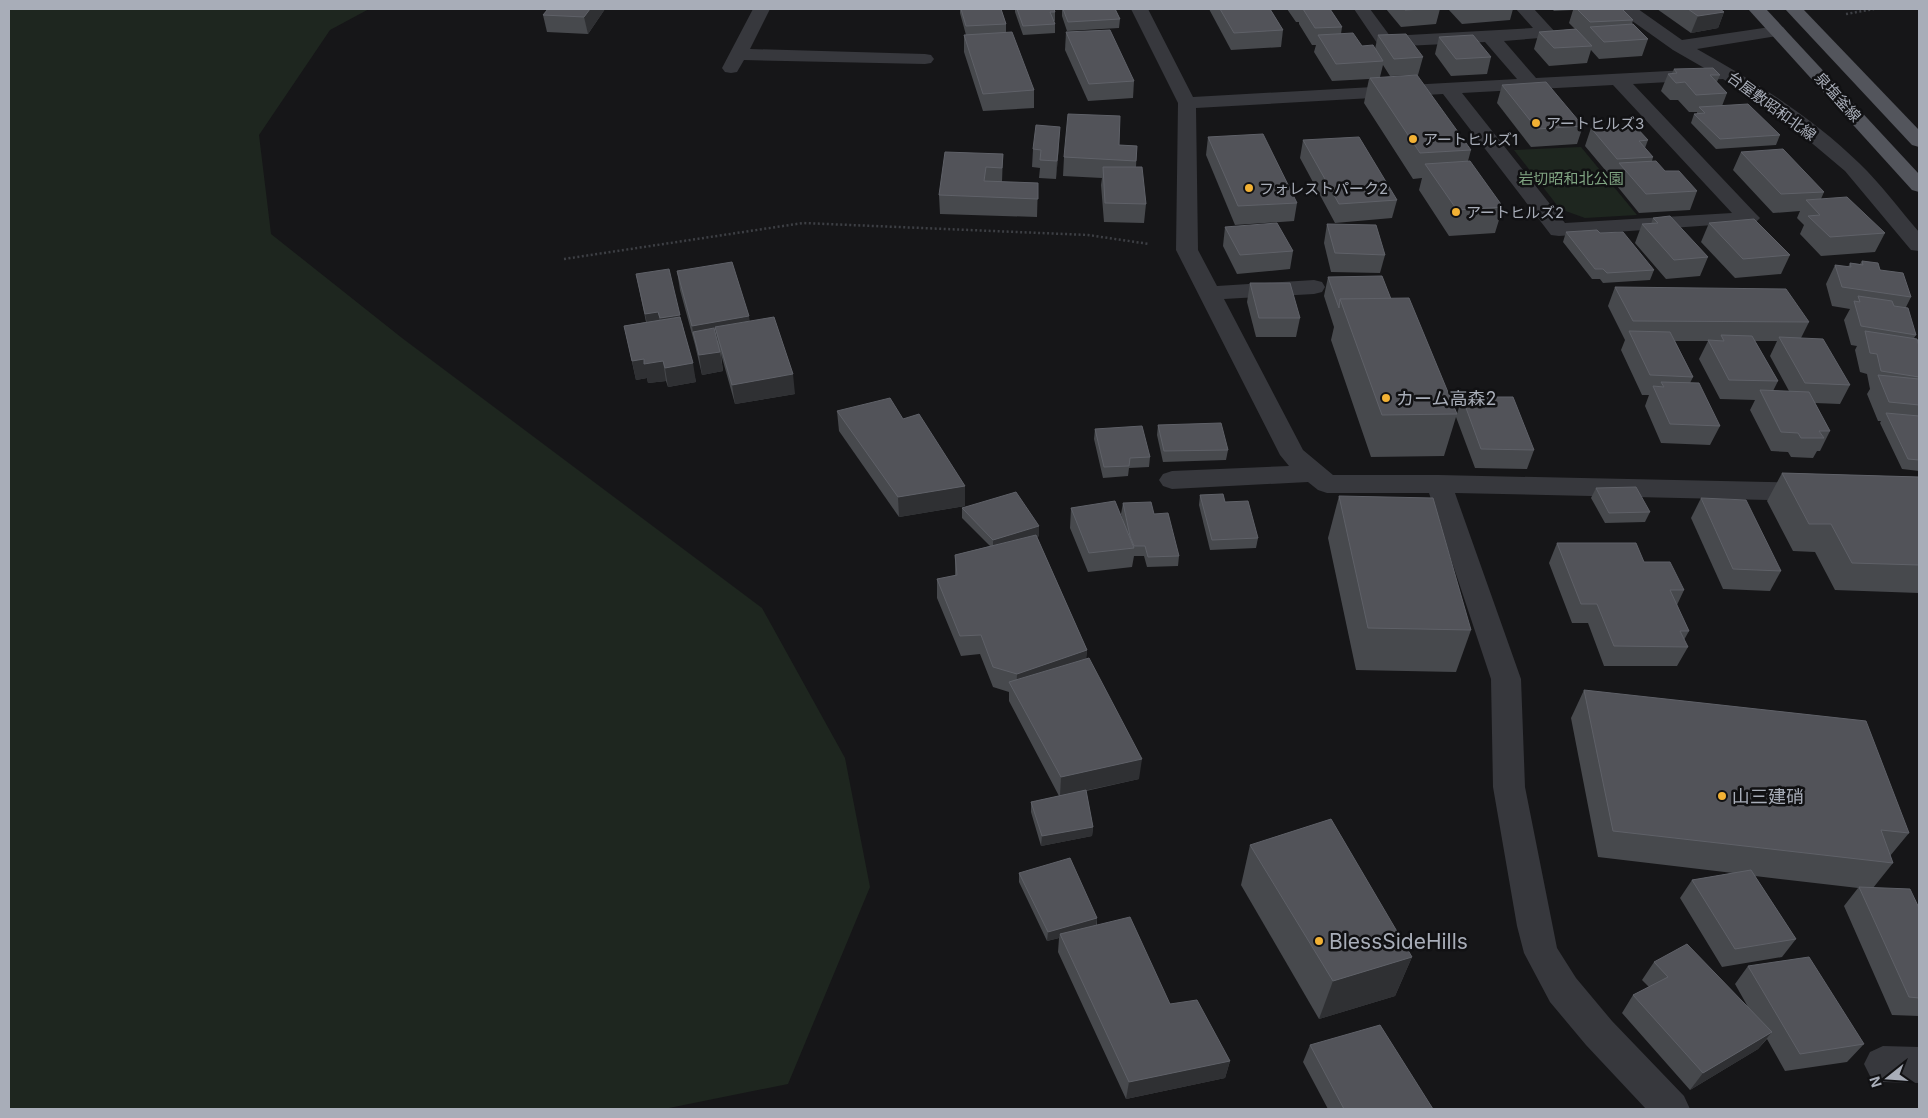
<svg xmlns="http://www.w3.org/2000/svg" width="1928" height="1118" viewBox="0 0 1928 1118" font-family="Inter,'Noto Sans JP',sans-serif">
<style>
.green{fill:#1e261f}
.lines{fill:none;stroke-linecap:round;stroke-linejoin:round}
.path{stroke:#3d3f44;stroke-width:2.5;stroke-dasharray:2 2.5;stroke-linecap:butt}
.minor{fill:#37383d;fill-rule:evenodd}
.major{fill:#53555c;fill-rule:evenodd}
.wall{fill:#47494d;fill-rule:evenodd}
.shaded-wall{fill:#2f3033}
.building{fill:#525359;stroke:#5f6168}
.poi-dot{fill:#f2b134;stroke:#111113;stroke-width:2}
.labels{text-anchor:middle;dominant-baseline:central;stroke-width:5;stroke-linejoin:round;paint-order:stroke}
.far-street-label{font-size:15px;fill:#a8adb8;stroke:#111113}
.far-poi-label{font-size:15px;fill:#a8adb8;stroke:#111113;text-anchor:start}
.far-park-label{font-size:15px;fill:#7fa381;stroke:#111113}
.poi-label{font-size:18px;fill:#a8adb8;stroke:#111113;text-anchor:start}
.near-poi-label{font-size:21px;fill:#a8adb8;stroke:#111113;text-anchor:start}
</style>
<rect width="100%" height="100%" fill="#161618"/>
<g class="green">
<polygon points="9,9 369,9 330,30 259,135 271,234 402,338 762,608 845,758 870,887 788,1084 664,1109 9,1109"/>
<polygon points="1581,147 1637,215 1585,218 1560,209 1514,150"/>
</g>
<g class="lines">
<g class="path">
<polyline points="1846,14 1874,9"/>
<polyline points="564,259 803,223 1088,235 1149,244"/>
</g>
<g class="minor">
<polygon points="753,9 770,9 750,49 925,54 931,55 934,59 931,63 925,64 744,60 737,72 731,73 725,72 722,68"/>
<path d="M1131,9h17l45,88 324,-18 -32,-37 -100,5 -6,-1 -25,-37h16l20,27 143,-8 -17,-19h18l22,24 -3,4 -49,4 32,37 170,-9 -33,-19 -52,-37 -2,-4h19l44,31 95,-14 6,1 3,4 -3,4 -6,1 -80,13c57,32 115,68 162,114 22,21 40,46 60,69v19l-8,-1 -66,-79 -63,-53 -59,-39 -90,5 123,130 4,4 -4,4 -197,14 -8,-1 -108,-141 -247,14 2,142 19,36 97,-6 8,2 3,5 -3,5 -8,2 -90,5 79,151 30,25h106l371,8 9,3 4,6 -4,6 -9,3 -355,-8 66,186 4,108 32,161 19,30 36,43 72,75 6,13h-44l-60,-64 -36,-43 -26,-49 -7,-27 -24,-139 -2,-108 -62,-186h-102l-9,-3 -10,-8 -136,7 -9,-3 -4,-6 4,-6 9,-3 117,-5 -9,-11 -104,-205 2,-147zM1613,85l119,128 -167,10 -103,-130z"/>
<polygon points="1883,1046 1919,1047 1919,1083 1883,1082 1870,1076 1864,1064 1870,1052"/>
</g>
<g class="major">
<polygon points="1748,9 1766,9 1919,174 1919,192 1912,190"/>
<polygon points="1785,9 1803,9 1919,130 1919,147 1912,145"/>
</g>
</g>
<g class="wall">
<polygon points="548,9 605,9 588,34 547,32 543,15"/>
<polygon points="960,9 1001,9 1006,24 1006,32 1034,90 1034,108 983,111 964,52 964,35 966,35 960,13"/>
<polygon points="1015,9 1054,9 1055,12 1055,21 1054,21 1055,24 1055,33 1023,35 1015,12"/>
<polygon points="1062,9 1120,9 1120,10 1116,10 1120,19 1119,28 1067,31 1062,16"/>
<polygon points="1209,9 1270,9 1283,30 1281,47 1231,50"/>
<polygon points="1287,9 1333,9 1330,9 1342,27 1341,34 1362,46 1375,49 1378,35 1423,57 1418,75 1390,76 1383,65 1380,77 1471,150 1468,161 1503,207 1495,233 1449,236 1419,190 1422,178 1413,179 1364,103 1369,79 1332,81 1314,52 1316,45 1312,45 1299,24 1299,22 1296,22"/>
<polygon points="1386,9 1440,9 1436,24 1401,27"/>
<polygon points="1448,9 1513,9 1510,20 1462,24"/>
<polygon points="1552,9 1622,9 1633,20 1632,24 1648,39 1642,56 1599,59 1591,50 1587,63 1549,66 1534,49 1539,32 1575,29 1569,23 1573,10 1554,11"/>
<polygon points="1657,9 1720,9 1724,12 1718,28 1691,33"/>
<polygon points="1066,32 1134,81 1133,98 1088,101 1065,50"/>
<polygon points="1439,37 1491,57 1487,74 1451,76 1435,54"/>
<polygon points="1674,69 1720,75 1717,82 1727,93 1722,106 1780,135 1776,145 1716,149 1691,123 1694,114 1697,114 1697,112 1689,112 1678,100 1670,100 1661,91 1668,74 1672,73"/>
<polygon points="1502,85 1583,126 1577,144 1531,147 1497,103"/>
<polygon points="1591,128 1648,140 1645,148 1653,157 1652,161 1665,171 1697,191 1690,210 1639,213 1613,181 1614,177 1611,177 1585,146"/>
<polygon points="1208,137 1297,203 1294,221 1235,225 1206,155"/>
<polygon points="1303,140 1397,200 1392,218 1335,223 1300,158"/>
<polygon points="1059,145 1056,179 1039,178 1040,168 1032,167 1033,149"/>
<polygon points="1119,145 1137,146 1136,167 1146,204 1144,223 1104,222 1101,185 1102,178 1063,176 1064,157"/>
<polygon points="1741,152 1824,192 1821,199 1885,233 1875,252 1821,256 1800,234 1804,225 1797,218 1800,211 1773,213 1733,170"/>
<polygon points="1003,154 1002,182 1038,183 1037,217 940,214 939,195"/>
<polygon points="1653,218 1708,257 1700,276 1666,279 1635,243 1642,224 1651,224"/>
<polygon points="1709,223 1790,255 1781,274 1735,278 1701,242"/>
<polygon points="1327,224 1385,255 1380,273 1331,272 1324,243"/>
<polygon points="1225,227 1293,251 1290,269 1237,274 1223,246"/>
<polygon points="1566,232 1600,233 1654,270 1650,280 1603,283 1600,279 1592,279 1563,242"/>
<polygon points="1862,261 1880,270 1911,297 1906,307 1916,335 1914,338 1919,346 1919,471 1902,469 1880,423 1881,421 1878,421 1867,394 1870,389 1867,374 1860,372 1855,350 1857,346 1851,345 1844,320 1850,309 1832,306 1826,284 1835,265 1848,267 1850,263 1860,264"/>
<polygon points="677,271 750,321 795,394 735,404 721,354 723,371 702,375 695,345 680,290"/>
<polygon points="636,274 682,322 696,382 668,387 666,381 648,383 647,378 636,380 624,326 646,322"/>
<polygon points="1328,277 1391,299 1457,414 1462,397 1534,450 1527,469 1475,468 1456,417 1444,456 1371,457 1331,340 1334,327 1324,296"/>
<polygon points="1250,283 1300,318 1296,337 1256,337 1247,302"/>
<path d="M1615,287l194,35 -8,16 49,47 -10,19 -25,-1 15,28 -10,20h-3l-4,7 -22,-1 -3,-5 -17,-1 -21,-41 5,-10 -35,-1 -21,-40 9,-18h-33l18,36 -3,6 30,43 -10,19 -49,-2 -16,-37 4,-11h-7l-21,-45 4,-10 -17,-34zM1755,341h22l-7,15 19,35h-16l5,-10z"/>
<polygon points="837,411 903,419 965,486 965,506 899,517 839,431"/>
<polygon points="1158,425 1228,450 1226,460 1163,462 1157,435"/>
<polygon points="1095,429 1150,457 1149,467 1129,468 1128,476 1103,478 1094,439"/>
<polygon points="1782,473 1919,477 1919,593 1835,590 1815,552 1793,551 1767,501"/>
<polygon points="1596,488 1650,512 1645,522 1605,523 1591,498"/>
<polygon points="1200,495 1258,538 1256,548 1210,550 1199,505"/>
<polygon points="1339,496 1471,630 1456,672 1356,670 1328,538"/>
<polygon points="1701,498 1781,571 1770,591 1723,589 1691,518"/>
<polygon points="1123,503 1154,514 1179,556 1178,566 1147,567 1144,556 1134,556 1132,567 1088,572 1070,528 1071,508 1123,521 1121,514"/>
<polygon points="962,508 1039,536 1037,537 1087,650 1086,659 1139,779 1086,791 1093,827 1092,836 1041,846 1031,812 1031,802 1059,796 1009,701 1009,692 993,687 980,654 961,656 937,598 937,579 955,576 955,555 990,546 962,518"/>
<polygon points="1557,543 1684,590 1677,605 1689,631 1684,640 1688,647 1677,666 1604,666 1588,623 1572,623 1549,563"/>
<polygon points="1584,690 1909,833 1890,856 1893,863 1873,888 1919,908 1919,1016 1892,1015 1844,906 1858,888 1755,876 1796,939 1782,957 1722,967 1680,898 1692,880 1733,873 1598,857 1571,718"/>
<polygon points="1250,845 1412,957 1395,996 1319,1019 1241,885"/>
<polygon points="1019,873 1097,918 1097,925 1170,1004 1230,1061 1225,1078 1126,1099 1058,952 1059,938 1047,941 1019,882"/>
<polygon points="1654,962 1748,1007 1735,984 1748,966 1864,1044 1847,1062 1785,1071 1767,1039 1758,1049 1690,1090 1622,1013 1633,995 1649,987 1642,980"/>
<polygon points="1310,1045 1433,1109 1328,1109 1303,1062"/>
</g>
<g class="shaded-wall">
<polygon points="590,9 605,9 588,34 584,17"/>
<polygon points="1724,12 1718,28 1691,33 1698,16"/>
<polygon points="1060,127 1059,145 1056,179 1057,161"/>
<polygon points="658,312 662,331 649,333 645,314"/>
<polygon points="680,315 684,334 663,337 660,318"/>
<polygon points="749,316 752,335 715,327 718,341 693,332 695,345 692,326"/>
<polygon points="720,352 723,371 702,375 699,355"/>
<polygon points="644,359 663,361 666,381 648,383 647,378 636,380 632,361"/>
<polygon points="693,363 696,382 668,387 665,368"/>
<polygon points="793,374 795,394 735,404 732,385"/>
<polygon points="965,486 965,506 899,517 898,497"/>
<polygon points="1039,526 1039,536 993,550 993,540"/>
<polygon points="1087,650 1085,670 1016,694 1017,674"/>
<polygon points="1142,759 1139,779 1060,796 1061,777"/>
<polygon points="1093,827 1092,836 1041,846 1042,836"/>
<polygon points="1097,918 1096,927 1060,934 1059,938 1047,941 1048,932"/>
<polygon points="1412,957 1395,996 1319,1019 1333,981"/>
<polygon points="1772,1032 1758,1049 1690,1090 1703,1073"/>
<polygon points="1230,1061 1225,1078 1126,1099 1129,1082"/>
</g>
<g class="building">
<polygon points="548,9 590,9 584,17 543,15"/>
<polygon points="961,9 1001,9 1006,24 966,26"/>
<polygon points="1017,9 1054,9 1055,12 1050,12 1055,24 1023,26"/>
<polygon points="1063,9 1115,9 1120,19 1068,22"/>
<polygon points="1220,9 1270,9 1283,30 1234,33"/>
<polygon points="1303,9 1330,9 1342,27 1315,28"/>
<polygon points="1404,9 1424,9 1405,10"/>
<polygon points="1577,9 1622,9 1633,20 1590,22"/>
<polygon points="1688,9 1720,9 1724,12 1698,16"/>
<polygon points="1633,24 1648,39 1604,42 1590,27"/>
<polygon points="1576,29 1592,46 1554,48 1539,32"/>
<polygon points="1110,30 1134,81 1089,84 1066,32"/>
<polygon points="1012,32 1034,90 983,94 964,35"/>
<polygon points="1353,33 1362,46 1373,45 1383,61 1336,64 1318,35"/>
<polygon points="1406,34 1423,57 1394,59 1378,35"/>
<polygon points="1473,35 1491,57 1456,59 1439,37"/>
<polygon points="1713,68 1720,75 1710,75 1727,93 1696,95 1685,82 1676,83 1668,74 1677,73 1674,69"/>
<polygon points="1417,75 1471,150 1420,153 1370,78"/>
<polygon points="1546,82 1583,126 1537,129 1502,85"/>
<polygon points="1748,104 1780,135 1720,139 1694,114 1705,113 1699,107"/>
<polygon points="1068,114 1120,116 1119,145 1137,146 1136,161 1064,157"/>
<polygon points="1036,125 1060,127 1057,161 1040,160 1041,150 1033,149"/>
<polygon points="1635,126 1648,140 1639,141 1653,157 1617,159 1591,128"/>
<polygon points="1263,134 1297,203 1238,206 1208,137"/>
<polygon points="1359,137 1397,200 1339,204 1303,140"/>
<polygon points="1783,149 1824,192 1781,194 1741,152"/>
<polygon points="945,152 1003,154 1002,168 986,167 984,181 1038,183 1038,199 939,195"/>
<polygon points="1470,161 1503,207 1457,210 1425,164"/>
<polygon points="1656,161 1665,171 1679,171 1697,191 1646,194 1619,163"/>
<polygon points="1103,167 1142,167 1146,204 1105,203"/>
<polygon points="1847,197 1885,233 1830,237 1808,216 1820,215 1806,200"/>
<polygon points="1670,216 1708,257 1674,260 1642,224 1658,223 1653,218"/>
<polygon points="1754,219 1790,255 1743,259 1709,223"/>
<polygon points="1277,223 1293,251 1240,255 1225,227"/>
<polygon points="1327,224 1376,225 1385,255 1335,253"/>
<polygon points="1597,230 1600,233 1623,232 1654,270 1607,273 1603,269 1595,269 1566,232"/>
<polygon points="1862,261 1878,263 1880,270 1903,273 1911,297 1842,287 1835,265 1851,267 1850,263 1863,265"/>
<polygon points="732,262 749,316 692,326 677,271"/>
<polygon points="669,269 680,315 660,318 658,312 645,314 636,274"/>
<polygon points="1382,276 1391,299 1340,299 1339,308 1328,277"/>
<polygon points="1250,283 1290,283 1300,318 1259,318"/>
<polygon points="1615,287 1786,289 1809,322 1633,321"/>
<polygon points="1858,296 1892,301 1894,306 1908,308 1916,335 1861,326 1854,301 1860,302"/>
<polygon points="1409,298 1457,414 1382,415 1340,299"/>
<polygon points="680,317 693,363 665,368 663,361 644,364 644,359 632,361 624,326"/>
<polygon points="774,317 793,374 732,385 715,327"/>
<polygon points="714,328 720,352 699,355 693,332"/>
<polygon points="1629,331 1670,332 1693,377 1650,375"/>
<polygon points="1865,331 1917,339 1919,346 1919,377 1881,371 1877,354 1870,353"/>
<polygon points="1721,335 1752,336 1778,381 1729,380 1708,340 1724,341"/>
<polygon points="1779,337 1823,339 1850,385 1805,383"/>
<polygon points="1878,375 1919,379 1919,405 1889,402"/>
<polygon points="1661,382 1699,383 1720,426 1670,424 1653,386 1664,387"/>
<polygon points="1760,390 1809,392 1830,431 1819,431 1824,438 1801,438 1798,433 1781,432"/>
<polygon points="1462,397 1513,397 1534,450 1481,449"/>
<polygon points="890,398 903,419 919,414 965,486 898,497 837,411"/>
<polygon points="1886,413 1919,416 1919,460 1908,459"/>
<polygon points="1221,423 1228,450 1164,451 1158,425"/>
<polygon points="1142,426 1150,457 1130,458 1129,466 1104,467 1095,429"/>
<polygon points="1782,473 1919,477 1919,565 1852,563 1831,524 1809,524"/>
<polygon points="1636,487 1650,512 1609,513 1596,488"/>
<polygon points="1016,492 1039,526 993,540 962,508"/>
<polygon points="1223,494 1225,502 1248,501 1258,538 1212,540 1200,495"/>
<polygon points="1339,496 1433,498 1471,630 1368,628"/>
<polygon points="1701,498 1746,500 1781,571 1733,569"/>
<polygon points="1115,501 1134,548 1089,553 1071,508"/>
<polygon points="1151,502 1154,514 1168,513 1179,556 1148,557 1145,546 1134,546 1130,536 1123,503"/>
<polygon points="1036,535 1087,650 1017,674 993,667 981,635 960,636 937,579 957,575 955,555"/>
<polygon points="1557,543 1636,543 1644,562 1670,562 1684,590 1670,590 1689,631 1680,631 1688,647 1614,646 1597,604 1581,604"/>
<polygon points="1089,658 1142,759 1061,777 1009,682"/>
<polygon points="1584,690 1866,721 1909,833 1881,830 1893,863 1613,831"/>
<polygon points="1086,790 1093,827 1042,836 1031,802"/>
<polygon points="1331,819 1412,957 1333,981 1250,845"/>
<polygon points="1070,858 1097,918 1048,932 1019,873"/>
<polygon points="1751,870 1796,939 1735,949 1692,880"/>
<polygon points="1859,887 1910,889 1919,908 1919,998 1909,997"/>
<polygon points="1130,917 1170,1004 1197,1000 1230,1061 1129,1082 1060,934"/>
<polygon points="1687,944 1772,1032 1703,1073 1633,995 1668,977 1654,962"/>
<polygon points="1809,957 1864,1044 1800,1054 1748,966"/>
<polygon points="1380,1025 1433,1109 1344,1109 1310,1045"/>
</g>
<g class="poi-dot">
<circle cx="1536" cy="123" r="5"/>
<circle cx="1413" cy="139" r="5"/>
<circle cx="1249" cy="188" r="5"/>
<circle cx="1456" cy="212" r="5"/>
<circle cx="1386" cy="398" r="5"/>
<circle cx="1722" cy="796" r="5"/>
<circle cx="1319" cy="941" r="5"/>
</g>
<g class="labels">
<g class="far-street-label">
<text transform="translate(1838 97) rotate(48)">泉塩釜線</text>
<text transform="translate(1772 106) rotate(36)">台屋敷昭和北線</text>
</g>
<g class="far-poi-label">
<text x="1546" y="123">アートヒルズ3</text>
<text x="1423" y="139">アートヒルズ1</text>
<text x="1259" y="188">フォレストパーク2</text>
<text x="1466" y="212">アートヒルズ2</text>
</g>
<g class="far-park-label">
<text x="1571" y="178">岩切昭和北公園</text>
</g>
<g class="poi-label">
<text x="1396" y="398">カーム高森2</text>
<text x="1732" y="796">山三建硝</text>
</g>
<g class="near-poi-label">
<text x="1329" y="941">BlessSideHills</text>
</g>
</g>
<rect width="1928" height="1118" fill="none" stroke="#a8adb8" stroke-width="20"/>
<g transform="translate(1888 1078) rotate(253)" stroke="#111113" stroke-width="4" paint-order="stroke">
<path d="M0-4L9 19L0 12L-9 19Z" fill="#a8adb8"/>
<text y="-8" font-size="14" font-weight="bold" text-anchor="middle" fill="#a8adb8">N</text>
</g>
</svg>
